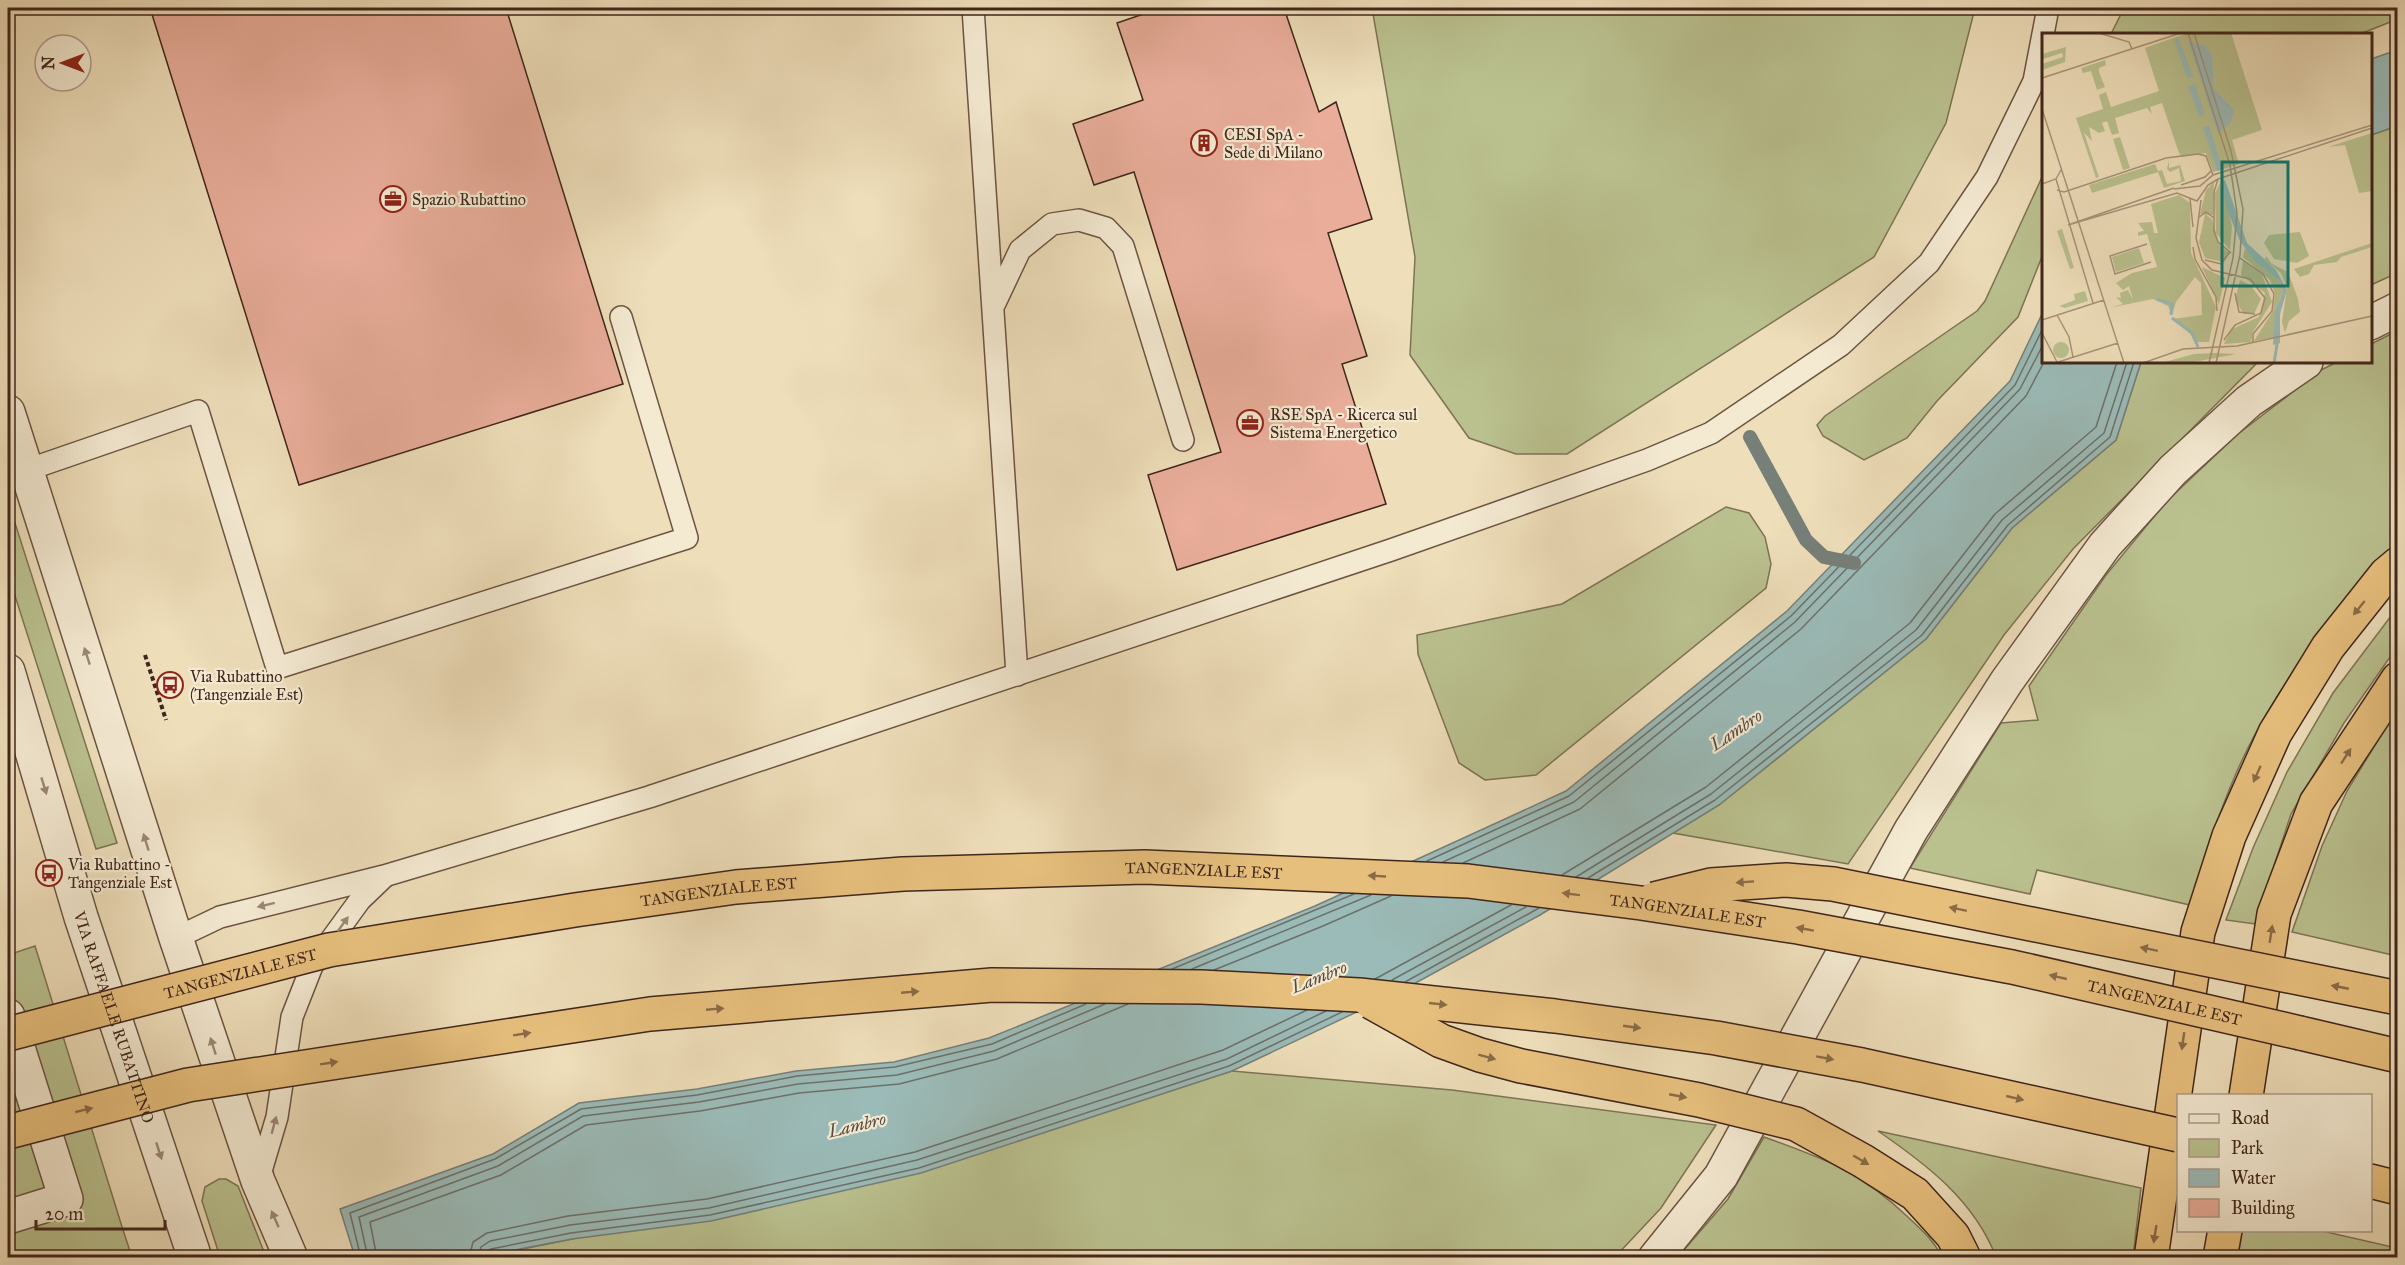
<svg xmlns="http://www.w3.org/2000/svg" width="2405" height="1265" viewBox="0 0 2405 1265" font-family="'IM FELL Great Primer',serif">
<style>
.green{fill:#bac18f;stroke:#7d7455;stroke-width:1.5}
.water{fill:#9bbbb8;stroke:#777f79;stroke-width:1.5}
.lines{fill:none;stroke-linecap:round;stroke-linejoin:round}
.shore{stroke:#6e706a;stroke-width:1.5}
.stream{stroke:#777f79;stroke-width:14}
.building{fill:#e9ad9a;stroke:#40261b;stroke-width:1.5}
.service-casing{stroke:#6c5443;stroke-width:24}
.pedestrian-casing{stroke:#6c5443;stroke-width:36}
.minor-casing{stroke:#6c5443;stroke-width:36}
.tertiary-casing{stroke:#6c5443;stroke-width:36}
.motorway-casing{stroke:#40261b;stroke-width:36}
.path{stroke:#40261b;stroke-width:4;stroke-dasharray:4.5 3;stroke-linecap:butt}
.service{stroke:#f4ead2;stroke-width:21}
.pedestrian{stroke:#f4ead2;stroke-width:33}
.minor{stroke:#f4ead2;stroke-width:33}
.tertiary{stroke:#f4ead2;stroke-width:33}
.motorway{stroke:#e7bf7d;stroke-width:33}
.motorway-bridge-casing{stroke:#40261b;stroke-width:36;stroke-linecap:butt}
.motorway-bridge{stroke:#e7bf7d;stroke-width:33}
.oneway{fill:#8b6b47}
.oneway2{fill:#9a8876}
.labels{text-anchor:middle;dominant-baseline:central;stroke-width:4.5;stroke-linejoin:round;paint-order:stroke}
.poi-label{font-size:16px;fill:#40261b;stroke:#f4ead2;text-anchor:start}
.street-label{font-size:16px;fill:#40261b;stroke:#f4ead2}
.water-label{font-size:18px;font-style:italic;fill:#574b42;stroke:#f4ead2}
.inset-river{fill:none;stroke:#9bbbb8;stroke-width:3}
.inset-road{fill:none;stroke:#a8947a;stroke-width:1.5}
.view{fill:#0f766e;fill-opacity:0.15;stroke:#0f766e;stroke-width:3}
.inset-edge{fill:none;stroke:#40261b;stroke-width:3}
</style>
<rect width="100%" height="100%" fill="#eedeba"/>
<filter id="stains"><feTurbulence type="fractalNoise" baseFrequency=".00333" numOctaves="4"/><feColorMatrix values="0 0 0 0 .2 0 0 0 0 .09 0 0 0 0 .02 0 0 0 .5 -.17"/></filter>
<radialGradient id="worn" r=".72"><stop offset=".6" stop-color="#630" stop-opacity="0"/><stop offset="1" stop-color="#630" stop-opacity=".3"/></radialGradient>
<g class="green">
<polygon points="1372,8 1975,8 1946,123 1874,257 1567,454 1516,454 1469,438 1410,355 1415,257"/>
<polygon points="2124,8 2397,8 2398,19 2360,34 2111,34"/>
<polygon points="2397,126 2397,273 2371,285 2371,135"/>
<polygon points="2043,175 2043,254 2018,317 1937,401 1907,438 1864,460 1823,436 1817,425 1825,416 1977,311 1985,301"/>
<path d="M2397,331v215c-53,60 -107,121 -144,192 -28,53 -45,110 -63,167l-153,-35 -7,24 -120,-26 91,-145 37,-3 -9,-34 77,-111 61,-74 71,-67 83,-64 16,-8h33l1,-18z"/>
<polygon points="2141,362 2258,362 2073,549 2004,635 1848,864 1673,833 1719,805 1926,639 2012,528 2116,440"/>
<polygon points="8,501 117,843 96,849 8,574"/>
<polygon points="1726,507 1749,513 1765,537 1771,564 1766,588 1536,775 1485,780 1459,763 1418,654 1417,635 1562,604"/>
<polygon points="2397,608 2397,647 2344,723 2291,814 2255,924 2226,920 2253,848 2287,772 2333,693"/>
<polygon points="2397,709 2397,956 2292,932 2322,846 2347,791"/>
<polygon points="35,946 123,1230 132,1257 8,1258 8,955"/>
<polygon points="1232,1071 1452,1090 1716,1125 1661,1208 1615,1257 478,1258 572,1239 1116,1108"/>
<path d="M1878,1131l263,57 -8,69h-137c-22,-57 -70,-93 -118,-126z"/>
<path d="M1764,1137c62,22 97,35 145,81 14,13 25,23 33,39l-265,1 51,-59z"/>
<polygon points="219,1179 226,1179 238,1186 266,1257 220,1257 202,1201 205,1187"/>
<polygon points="2242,1231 2322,1231 2397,1248 2397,1257 2238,1257"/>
</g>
<g class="water">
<polygon points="2397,50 2397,126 2371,135 2371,59"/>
<polygon points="2043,312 2044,362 2141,362 2116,440 2012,528 1926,639 1719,805 1540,915 1399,992 1232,1071 921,1173 711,1221 572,1239 478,1257 355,1257 340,1209 493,1154 579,1103 697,1089 796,1071 894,1062 989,1038 1315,906 1566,791 1787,611 2010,381"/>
</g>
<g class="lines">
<g class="shore">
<polyline points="1427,861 1569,796 1791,616 2015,385 2044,326"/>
<polyline points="1443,862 1574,802 1795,622 2020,389 2044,343"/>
<polyline points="1463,863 1580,809 1801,629 2026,396 2044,362"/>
<polyline points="1562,875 1706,787 1910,623 1995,514 2096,427 2117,362"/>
<polyline points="1576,877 1711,794 1916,630 2002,520 2104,433 2127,362"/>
<polyline points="1588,878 1715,800 1922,635 2008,525 2110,437 2134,362"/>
<polyline points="1172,969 1354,894"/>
<polyline points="1192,969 1371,895"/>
<polyline points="1214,970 1323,926 1391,896"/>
<polyline points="1375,979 1511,905"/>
<polyline points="1392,980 1526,907"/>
<polyline points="1405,982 1539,908"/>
<polyline points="361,1258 350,1213 495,1159 581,1109 697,1095 797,1076 895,1067 992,1044 1086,1004"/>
<polyline points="368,1258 359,1217 498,1166 583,1116 699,1102 798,1084 897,1075 994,1051 1105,1004"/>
<polyline points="377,1258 370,1222 501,1175 586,1125 700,1111 799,1093 899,1084 997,1059 1128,1004"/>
<polyline points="469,1258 473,1242 487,1233 568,1216 707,1199 915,1152 1223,1050 1307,1010"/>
<polyline points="478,1258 481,1247 490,1241 570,1225 709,1208 917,1160 1227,1059 1326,1011"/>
<polyline points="485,1258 486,1252 491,1249 571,1233 710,1215 919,1168 1229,1066 1342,1012"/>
</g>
<polyline class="stream" points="1750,437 1806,540 1824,557 1854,563"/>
</g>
<g class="building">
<polygon points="150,8 506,8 623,384 299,485"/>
<polygon points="1161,8 1284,8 1319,112 1336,102 1372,219 1328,233 1367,356 1342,364 1386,504 1177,570 1148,475 1221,452 1134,172 1094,185 1073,124 1143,100 1117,23"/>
</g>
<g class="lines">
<defs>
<g id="service">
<polyline points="973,8 1017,675"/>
<polyline points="995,303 1020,250 1052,224 1079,220 1106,228 1123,246 1183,440"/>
<polyline points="27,470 198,411 277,668 687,538 621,317"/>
<polyline points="176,938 220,917 384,876 649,797 1391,550 1647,460 1711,433 1841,345 1929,263 1987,177 2034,81 2048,8"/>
<polyline points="258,1181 277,1117 292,1017 312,966 360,900 384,877"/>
</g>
<polyline id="pedestrian" points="8,1016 66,1199 8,1217"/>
<g id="minor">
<polyline points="2370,323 2398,309"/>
<polyline points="1655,1258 1721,1176 1911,830 2007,681 2105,545 2173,470 2249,401 2306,362"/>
</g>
<g id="tertiary">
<polyline points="8,412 176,938 258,1181 291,1258"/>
<path id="s1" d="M8,671l73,246 114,341"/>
</g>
<g id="motorway">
<polyline points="2300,1033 2398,1056"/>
<polyline points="2246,1096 2274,914 2316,803 2398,679"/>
<polyline points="2370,1181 2398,1188"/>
<polyline points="2151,1258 2198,932 2229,836 2275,733 2328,647 2386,574 2398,564"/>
<polyline points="2220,1258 2225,1230"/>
</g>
</defs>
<use href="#service" class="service-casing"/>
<use href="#pedestrian" class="pedestrian-casing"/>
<use href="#minor" class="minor-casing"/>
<use href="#tertiary" class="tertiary-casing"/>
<use href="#motorway" class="motorway-casing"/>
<polyline class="path" points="145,655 166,720"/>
<use href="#service" class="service"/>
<use href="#pedestrian" class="pedestrian"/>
<use href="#minor" class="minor"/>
<use href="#tertiary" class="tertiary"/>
<use href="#motorway" class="motorway"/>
<defs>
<g id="motorway-bridge">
<polyline points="1654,899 1711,885 1786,880 1833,884 2398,998"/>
<polyline points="1371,1002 1441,1041 1480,1055 1521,1066 1699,1100 1796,1124 1863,1161 1915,1194 1953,1236 1964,1258"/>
<path id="s2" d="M8,1034l321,-84 246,-40 161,-23 167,-13 242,-7 323,14 173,22 157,24 214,40 288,66"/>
<polyline points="8,1132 188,1085 650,1014 992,985 1201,987 1359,995 1555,1016 1716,1038 1862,1065 2178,1135"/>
</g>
</defs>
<use href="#motorway-bridge" class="motorway-bridge-casing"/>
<use href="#motorway-bridge" class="motorway-bridge"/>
</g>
<defs><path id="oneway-solid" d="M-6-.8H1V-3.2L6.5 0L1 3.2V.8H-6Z" transform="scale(1.5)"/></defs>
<g class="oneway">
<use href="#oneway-solid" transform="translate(2359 608) rotate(129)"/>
<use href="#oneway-solid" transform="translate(2346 756) rotate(-57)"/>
<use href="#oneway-solid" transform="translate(2257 774) rotate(114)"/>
<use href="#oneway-solid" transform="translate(1377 876) rotate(-177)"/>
<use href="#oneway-solid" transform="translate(1745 882) rotate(176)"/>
<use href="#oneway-solid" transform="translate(1571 894) rotate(-173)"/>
<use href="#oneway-solid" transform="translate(1958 909) rotate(-168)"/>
<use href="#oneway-solid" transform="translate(1805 929) rotate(-170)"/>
<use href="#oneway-solid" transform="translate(2271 934) rotate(-81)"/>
<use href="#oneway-solid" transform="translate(2149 949) rotate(-168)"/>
<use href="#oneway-solid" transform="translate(2058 977) rotate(-167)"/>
<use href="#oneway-solid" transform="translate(2340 987) rotate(-169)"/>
<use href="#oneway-solid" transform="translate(910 992) rotate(-5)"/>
<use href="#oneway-solid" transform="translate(1438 1004) rotate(6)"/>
<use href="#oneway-solid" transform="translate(715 1009) rotate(-5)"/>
<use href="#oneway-solid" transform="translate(1632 1027) rotate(8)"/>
<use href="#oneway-solid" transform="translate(522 1034) rotate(-9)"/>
<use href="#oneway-solid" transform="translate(2183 1041) rotate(98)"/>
<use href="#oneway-solid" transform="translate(1487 1057) rotate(15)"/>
<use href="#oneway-solid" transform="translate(1825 1058) rotate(10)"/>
<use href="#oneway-solid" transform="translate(329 1063) rotate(-9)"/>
<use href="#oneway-solid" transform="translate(1678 1096) rotate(11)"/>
<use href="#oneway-solid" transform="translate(2015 1098) rotate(13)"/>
<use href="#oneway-solid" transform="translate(84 1110) rotate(-14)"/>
<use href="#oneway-solid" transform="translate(1861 1160) rotate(30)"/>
<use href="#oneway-solid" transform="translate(2155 1234) rotate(99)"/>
</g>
<g class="oneway2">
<use href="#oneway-solid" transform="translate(87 656) rotate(-108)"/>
<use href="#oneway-solid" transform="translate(44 786) rotate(73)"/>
<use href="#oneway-solid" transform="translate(146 842) rotate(-107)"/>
<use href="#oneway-solid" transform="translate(266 905) rotate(166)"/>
<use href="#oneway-solid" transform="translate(343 924) rotate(-54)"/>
<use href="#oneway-solid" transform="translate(213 1046) rotate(-108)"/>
<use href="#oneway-solid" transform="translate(274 1125) rotate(-75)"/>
<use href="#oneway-solid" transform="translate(159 1151) rotate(72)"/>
<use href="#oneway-solid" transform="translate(275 1219) rotate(-114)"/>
</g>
<defs>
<symbol id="building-ring" viewBox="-11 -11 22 22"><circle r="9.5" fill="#f4ead2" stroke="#8f2418" stroke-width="1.5"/><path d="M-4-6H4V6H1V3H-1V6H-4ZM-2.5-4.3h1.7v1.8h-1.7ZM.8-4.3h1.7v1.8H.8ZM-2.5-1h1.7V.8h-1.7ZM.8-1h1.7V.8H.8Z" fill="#8f2418"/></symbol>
<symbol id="office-ring" viewBox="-11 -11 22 22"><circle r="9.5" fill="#f4ead2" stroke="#8f2418" stroke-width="1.5"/><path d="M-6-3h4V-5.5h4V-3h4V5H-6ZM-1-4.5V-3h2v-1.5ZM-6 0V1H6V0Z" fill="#8f2418"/></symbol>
<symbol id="bus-ring" viewBox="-11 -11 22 22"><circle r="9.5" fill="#f4ead2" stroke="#8f2418" stroke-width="1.5"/><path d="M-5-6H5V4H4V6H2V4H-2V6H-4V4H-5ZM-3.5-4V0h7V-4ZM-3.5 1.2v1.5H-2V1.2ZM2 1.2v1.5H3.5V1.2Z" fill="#8f2418"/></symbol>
</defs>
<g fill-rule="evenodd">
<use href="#building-ring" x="1189" y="128" width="30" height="30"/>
<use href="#office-ring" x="378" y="184" width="30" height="30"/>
<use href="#office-ring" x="1235" y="408" width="30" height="30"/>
<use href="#bus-ring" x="155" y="670" width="30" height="30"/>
<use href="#bus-ring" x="34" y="858" width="30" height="30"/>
</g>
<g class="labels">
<g class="poi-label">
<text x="1224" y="134">CESI SpA -<tspan x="1224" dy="18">Sede di Milano</tspan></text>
<text x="412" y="199">Spazio Rubattino</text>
<text x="1270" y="414">RSE SpA - Ricerca sul<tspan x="1270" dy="18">Sistema Energetico</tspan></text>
<text x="190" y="676">Via Rubattino<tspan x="190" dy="18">(Tangenziale Est)</tspan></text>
<text x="68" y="864">Via Rubattino -<tspan x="68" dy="18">Tangenziale Est</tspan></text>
</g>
<g class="street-label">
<text stroke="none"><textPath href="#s2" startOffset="1212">TANGENZIALE EST</textPath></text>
<text stroke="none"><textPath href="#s2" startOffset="726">TANGENZIALE EST</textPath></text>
<text stroke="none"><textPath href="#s2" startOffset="1698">TANGENZIALE EST</textPath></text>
<text stroke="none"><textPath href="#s2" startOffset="240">TANGENZIALE EST</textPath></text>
<text stroke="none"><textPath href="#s2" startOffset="2184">TANGENZIALE EST</textPath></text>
<text stroke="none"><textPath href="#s1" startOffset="362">VIA RAFFAELE RUBATTINO</textPath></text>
</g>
<g class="water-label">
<text transform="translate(1736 730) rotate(-34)">Lambro</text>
<text transform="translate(1319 977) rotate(-22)">Lambro</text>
<text transform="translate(857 1125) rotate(-13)">Lambro</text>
</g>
</g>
<g transform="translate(2042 33)">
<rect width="330" height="330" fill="#eedeba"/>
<path d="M145,0h44l31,97 -30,10 7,24 -26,8 -7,-19 -24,4 -3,-4 -17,-50 -12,4 2,7 -5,-6 -32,10 4,15 -7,2 -5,-14 -5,2 3,8 -6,2 -10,-6 3,14 -8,-8 15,44 -3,1 -20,-60 27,-9 -4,-14 7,-3 5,15 48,-16 -14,-43zM24,14l-1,15 -23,8v-6l21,-7 -1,-4 -19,6 -1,-5zM63,27l1,5 -7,3v4l6,15 -8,3 -6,-19 -8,2 -2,-5zM330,100v58l-13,2 -14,-48 -17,2zM78,104l10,31 -7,2 -10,-31zM127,127v8l11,-3 5,16 -21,7 -6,-16 -66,21 -3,-8 66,-21 3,7 4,-1 5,14 14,-3 -2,-13 -9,4 -3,-3zM179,148l11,45 -2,24 -14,-17 -1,-40zM172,149l-1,33 -13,-1 6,-24zM137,162l11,8 1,50 25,54 -7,35h-14l-7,-12 -16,-11 30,-4 -1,-32 -6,-6 -19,25 -4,13 -4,-9 -15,-7 -44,9 14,-4 -7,-7 5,1 -1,-5 8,-3 5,10 -4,-14 -6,4 -7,-7 16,-10 25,-6 -10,-33 -9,2v-4l6,-1 -6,-8 14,-1 2,11h4l-7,-29zM163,181l7,5 8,27 9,7 -5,9 -19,-4 -6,-16zM20,196l12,39 -4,1 -13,-38zM258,199l9,24 -12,7 -23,-4 -10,-16 5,-8zM330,210v4l-31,10 -4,5 -23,3 -5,9 -9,3 -6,-8zM97,215l5,15 -28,9 -4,-15zM203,215l35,33 3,12 -8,18v26l-21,4 19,-30 2,-17 -5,-14 -27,-23zM224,223l6,8 16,8 10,27 2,13 -11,9 -4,12 -3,-11 5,-34 -6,-15 -16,-13zM201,227l19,14 10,28 -19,30 -2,10 -27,2 8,-15 27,-12 6,-24 -24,-18zM160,234l23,11 -6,26zM198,247l11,6 10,13 -7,15h-10l-9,-14zM43,258l3,10 -23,7 -6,-2 16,-6 -1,-6zM11 317a8 8 0 1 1 16 0a8 8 0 1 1-16 0ZM152,321l20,-1 22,1 -47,9h-28z" fill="#bac18f"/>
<path d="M136,5l4,9 11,30 -6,1 -13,-39zM146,8l16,4 8,9 2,35 20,21 -3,12 -13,11zM153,51l10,30 -6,3 -11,-31zM167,93l14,44 -6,1 -14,-44zM183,147l22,63 29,27 11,20 -7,24v29l-7,2 2,-34 8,-18 -3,-12 -25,-20 -15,-20 -13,-31 -6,-29z" fill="#9bbbb8"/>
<path class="inset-river" d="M115,266l15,5 -1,11M130,285l20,15 6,14M232,330l4,-25"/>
<path class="inset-road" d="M57,0l30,9 3,7M146,0l42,132 7,48 -4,45 -24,105M152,0l37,118 12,58 -3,46 -24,108M0,45l139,-45M0,76l82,254M14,146l37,124M176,146l-4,13v39l4,11 13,11M0,151l14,-5 5,-9M139,152l24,-8 6,-6M132,156l26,-3 13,-11 159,-50M15,157l7,2 102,-34 32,-4 8,2 7,19M148,166l3,28M159,167l-5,38 6,22 10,10 38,9 15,19 -4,15 -26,12 -11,15M156,185l8,-6 8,6M26,192l109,-32 20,8 11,-16 10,-6 154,-51M26,192l106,-37M105,211l-37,12 5,18 36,-12M151,214l2,12 21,38 1,14M198,225l23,16 11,20 -2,17 -19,23v9M163,227l16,4 9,-12M193,260l4,19 16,2M15,282l12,22 4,20M0,287l62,-20M0,300l15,29M13,330l63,-20M101,330l40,-14 54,-3 135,-30"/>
<path class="view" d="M180,129h66v124h-66z"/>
<rect width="330" height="330" class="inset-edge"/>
</g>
<rect width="2405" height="1265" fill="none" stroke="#eedeba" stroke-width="30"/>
<rect x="9" y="9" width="2387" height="1247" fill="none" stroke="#40261b" stroke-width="3"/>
<rect x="15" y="15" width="2375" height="1235" fill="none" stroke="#40261b" stroke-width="1.5"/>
<rect x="2177" y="1094" width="195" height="138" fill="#f4ead2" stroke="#ac9c89" stroke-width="1.5"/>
<rect x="2189" y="1114" width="30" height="9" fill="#f4ead2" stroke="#ac9c89" stroke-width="1.5"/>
<text x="2231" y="1124" font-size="18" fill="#40261b">Road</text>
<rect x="2189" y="1139" width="30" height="18" fill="#bac18f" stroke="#ac9c89" stroke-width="1.5"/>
<text x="2231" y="1154" font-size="18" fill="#40261b">Park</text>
<rect x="2189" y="1169" width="30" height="18" fill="#9bbbb8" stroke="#ac9c89" stroke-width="1.5"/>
<text x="2231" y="1184" font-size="18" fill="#40261b">Water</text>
<rect x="2189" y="1199" width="30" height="18" fill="#e9ad9a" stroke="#ac9c89" stroke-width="1.5"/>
<text x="2231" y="1214" font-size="18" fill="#40261b">Building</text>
<g transform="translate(63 63) rotate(270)"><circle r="28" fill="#f4ead2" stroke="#ac9c89" stroke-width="1.5"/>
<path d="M0-4.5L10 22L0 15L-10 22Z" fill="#8f2418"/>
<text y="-9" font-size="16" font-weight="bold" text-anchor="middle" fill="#40261b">N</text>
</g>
<path d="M36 1220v9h129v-9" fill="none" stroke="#40261b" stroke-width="3"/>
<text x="45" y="1220" font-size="18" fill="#40261b" stroke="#f4ead2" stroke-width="4.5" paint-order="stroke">20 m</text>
<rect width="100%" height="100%" filter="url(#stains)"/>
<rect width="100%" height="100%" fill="url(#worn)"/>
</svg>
